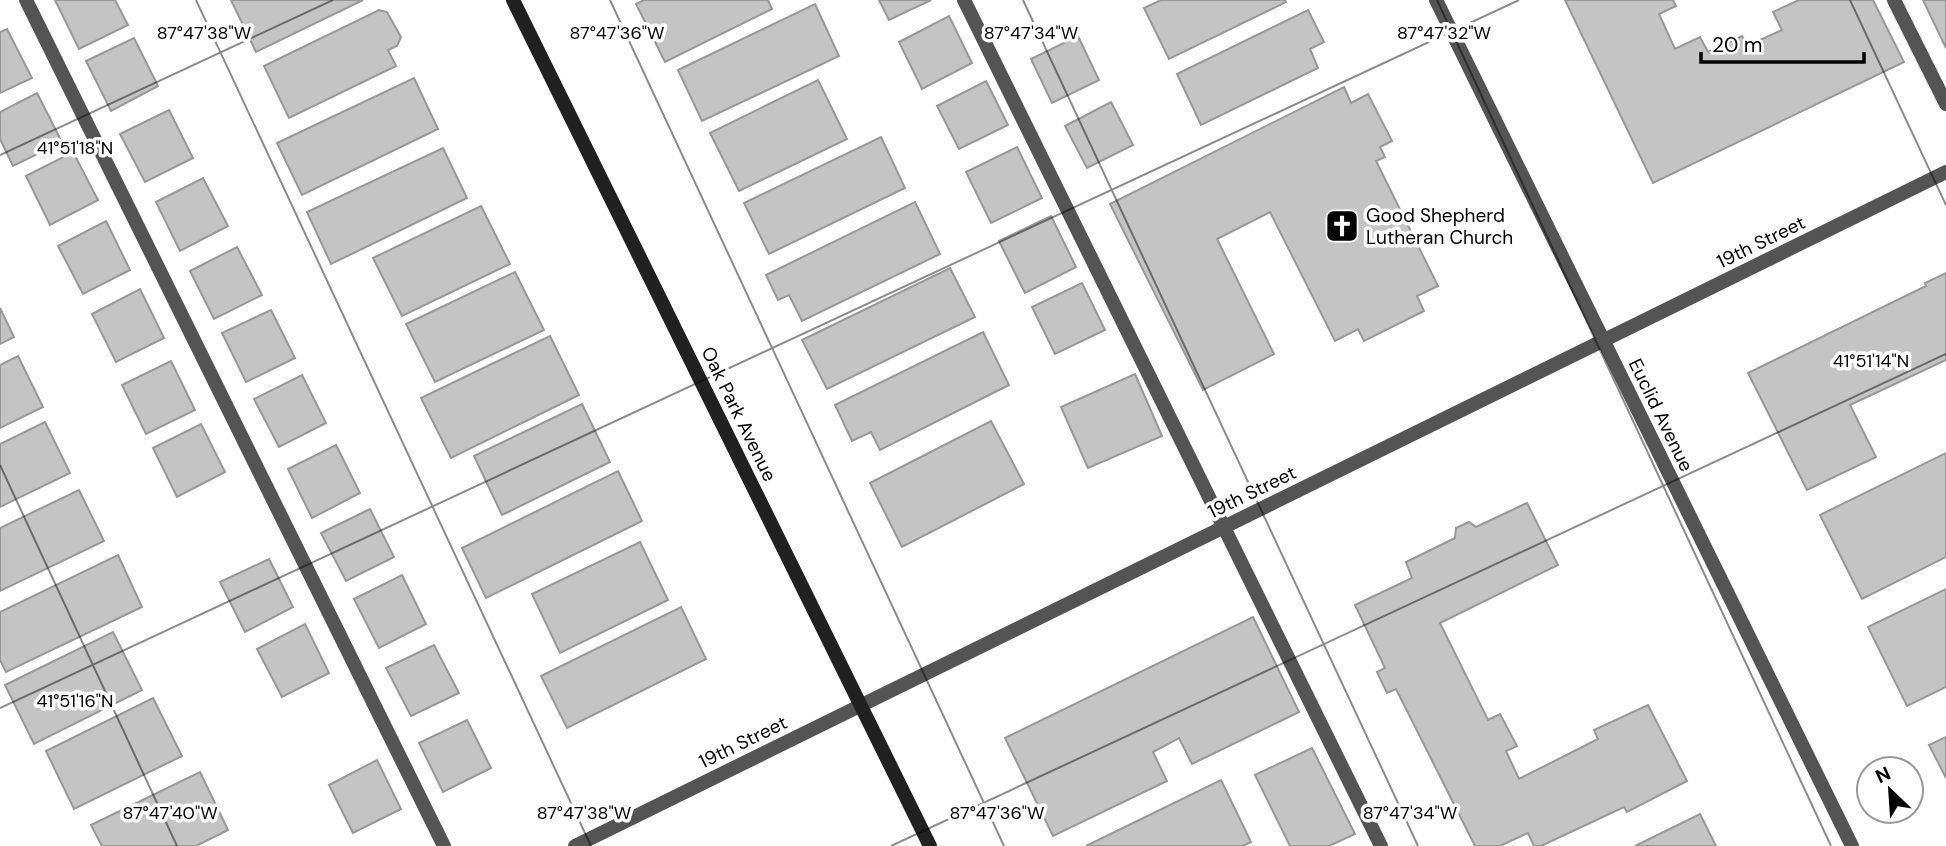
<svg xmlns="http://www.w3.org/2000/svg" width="1946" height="846" viewBox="0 0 1946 846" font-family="'DM Sans',sans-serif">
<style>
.building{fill:#c4c4c4;stroke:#989898;stroke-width:2}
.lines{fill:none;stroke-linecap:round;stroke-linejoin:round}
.lane{stroke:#545454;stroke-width:14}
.street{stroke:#545454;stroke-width:14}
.secondary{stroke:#212121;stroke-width:14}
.ticks{fill:none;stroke:#000;stroke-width:2;stroke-opacity:0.45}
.labels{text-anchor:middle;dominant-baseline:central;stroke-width:7;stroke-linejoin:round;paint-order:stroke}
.poi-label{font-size:19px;fill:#000;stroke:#fff;text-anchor:start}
.street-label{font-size:19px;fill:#000;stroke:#fff}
.ticks-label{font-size:18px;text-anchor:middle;fill:#000;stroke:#fff;stroke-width:7;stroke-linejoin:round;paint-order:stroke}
</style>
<rect width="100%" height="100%" fill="#fff"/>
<g class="building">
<polygon points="55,0 115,0 128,25 79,49"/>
<polygon points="231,0 363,0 256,52"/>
<polygon points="644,0 768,0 772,9 665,62 636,4"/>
<polygon points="879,0 931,0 889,20"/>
<polygon points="1161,0 1285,0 1286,2 1169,59 1144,8"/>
<polygon points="1565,0 1673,0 1676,6 1659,14 1675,49 1700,37 1708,52 1742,36 1747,46 1782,30 1773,12 1799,0 1873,0 1904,62 1653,183"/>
<polygon points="1923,0 1946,0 1946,48"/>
<polygon points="815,4 839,56 702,121 678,70"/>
<polygon points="379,10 387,12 401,37 397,46 388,50 396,66 289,118 264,66"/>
<polygon points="1308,10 1324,42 1310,49 1318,68 1201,125 1177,74"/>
<polygon points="949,16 972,63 922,89 899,42"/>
<polygon points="7,29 32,78 0,93 0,32"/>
<polygon points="1078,36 1099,80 1052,103 1031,59"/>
<polygon points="134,38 158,86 111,111 86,61"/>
<polygon points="414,78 438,129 302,195 277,143"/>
<polygon points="818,80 847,139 739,191 710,133"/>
<polygon points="986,81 1008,125 959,149 937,106"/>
<polygon points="1344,87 1351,103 1368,94 1392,141 1380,147 1385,157 1376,161 1438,286 1417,296 1424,311 1364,341 1358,329 1335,341 1270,212 1217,239 1274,354 1203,390 1110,204"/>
<polygon points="37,93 62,142 13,166 0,139 0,112"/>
<polygon points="1111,102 1133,145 1087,168 1065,126"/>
<polygon points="169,110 193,158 145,182 120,134"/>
<polygon points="881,137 905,188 769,254 744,203"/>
<polygon points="1017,147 1042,198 991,223 966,172"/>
<polygon points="443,148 467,198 331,264 307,212"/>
<polygon points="73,152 98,200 50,225 26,176"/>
<polygon points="203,178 228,226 180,251 156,202"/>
<polygon points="915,202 940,254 802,321 789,295 778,300 766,275"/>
<polygon points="481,206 510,264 402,316 373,258"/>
<polygon points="1051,216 1076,267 1025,293 999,241"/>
<polygon points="106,221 130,270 83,294 58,246"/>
<polygon points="237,247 262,295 214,319 190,271"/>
<polygon points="950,268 975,317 827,389 802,340"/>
<polygon points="515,272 544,330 435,382 406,324"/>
<polygon points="1946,273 1946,360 1850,405 1876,457 1807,490 1748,373 1926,286 1925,283"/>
<polygon points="1082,283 1105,330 1055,354 1032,307"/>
<polygon points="140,289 164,338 116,362 92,314"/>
<polygon points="0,308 14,337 0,344"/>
<polygon points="271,310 295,358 246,382 222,333"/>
<polygon points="983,332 1009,385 880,450 871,432 852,441 835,405"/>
<polygon points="550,336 579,395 451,458 421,398"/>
<polygon points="18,356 43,407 0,428 0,365"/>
<polygon points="171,361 195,410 146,434 122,385"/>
<polygon points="1135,374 1162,436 1088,468 1061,407"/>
<polygon points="302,375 326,423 279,447 254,399"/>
<polygon points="582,404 610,462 502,515 474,456"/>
<polygon points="991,421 1024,484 902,547 870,483"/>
<polygon points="45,422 70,473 0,507 0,444"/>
<polygon points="201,424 225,472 177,497 153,448"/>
<polygon points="336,445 360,493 312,518 288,469"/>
<polygon points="1946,453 1946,557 1862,599 1820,515"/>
<polygon points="618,471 642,521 486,598 462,548"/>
<polygon points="79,490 104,541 0,591 0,528"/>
<polygon points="1527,503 1558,565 1440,623 1488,720 1500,714 1517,746 1506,751 1519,779 1598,739 1594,730 1648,705 1687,781 1627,812 1624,807 1541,846 1534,846 1528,833 1500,846 1475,846 1396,689 1387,693 1377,672 1385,668 1355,605 1412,578 1406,562 1455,538 1456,528 1469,522 1476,527"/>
<polygon points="370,509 394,557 346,581 321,533"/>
<polygon points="640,542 668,600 560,653 532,594"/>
<polygon points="118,555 142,607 6,672 0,660 0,612"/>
<polygon points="269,559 293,607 245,632 220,582"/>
<polygon points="402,575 426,624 379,648 354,599"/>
<polygon points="1946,589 1946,687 1907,706 1868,627"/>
<polygon points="681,607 706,659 567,728 541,676"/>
<polygon points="1253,617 1299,712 1192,764 1179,738 1153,752 1167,781 1053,836 1005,738"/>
<polygon points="305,624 329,673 282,697 257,649"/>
<polygon points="113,632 142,690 34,744 5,685"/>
<polygon points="434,645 459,693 411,716 386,668"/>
<polygon points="153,698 182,756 74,809 46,751"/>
<polygon points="467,720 491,768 443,792 419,743"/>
<polygon points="1946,737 1946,778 1929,745"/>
<polygon points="1312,748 1355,834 1329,846 1290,846 1255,775"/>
<polygon points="377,760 401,809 353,833 329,785"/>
<polygon points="200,772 228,830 196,846 102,846 91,825"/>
<polygon points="1221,780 1251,842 1243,846 1086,846"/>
<polygon points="1700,814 1716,846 1635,846"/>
</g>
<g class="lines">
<g class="lane">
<polyline points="26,0 444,846"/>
<polyline points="964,0 1381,846"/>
<polyline points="1894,0 1946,104"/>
</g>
<g class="street">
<polyline points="1436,0 1852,846"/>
<polyline points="575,846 1946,172"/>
</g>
<polyline class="secondary" points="513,0 930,846"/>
</g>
<path class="ticks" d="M196,0l395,846M610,0l394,846M1023,0l395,846M1437,0l394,846M1850,0l96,205M0,155l333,-155M0,465l177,381M0,708l1519,-708M891,846l1055,-492"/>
<defs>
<symbol id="church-square" viewBox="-11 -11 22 22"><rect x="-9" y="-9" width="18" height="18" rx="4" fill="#000" stroke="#fff"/><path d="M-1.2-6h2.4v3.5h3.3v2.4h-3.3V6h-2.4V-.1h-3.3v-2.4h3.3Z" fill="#fff"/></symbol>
</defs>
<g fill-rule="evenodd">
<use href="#church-square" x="1323" y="207" width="38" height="38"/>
</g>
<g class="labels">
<g class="poi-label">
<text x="1366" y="215">Good Shepherd<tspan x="1366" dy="22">Lutheran Church</tspan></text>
</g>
<g class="street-label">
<text transform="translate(1761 242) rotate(-26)">19th Street</text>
<text transform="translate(739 414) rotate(64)">Oak Park Avenue</text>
<text transform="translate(1661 415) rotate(64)">Euclid Avenue</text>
<text transform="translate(1252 492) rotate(-26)">19th Street</text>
<text transform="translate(743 742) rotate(-26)">19th Street</text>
</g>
</g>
<g class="ticks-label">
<text x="204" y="39">87°47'38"W</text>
<text x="617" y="39">87°47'36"W</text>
<text x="1031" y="39">87°47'34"W</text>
<text x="1444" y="39">87°47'32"W</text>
<text x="75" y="154">41°51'18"N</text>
<text x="1871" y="367">41°51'14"N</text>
<text x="75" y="707">41°51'16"N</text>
<text x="170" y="819">87°47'40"W</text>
<text x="584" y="819">87°47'38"W</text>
<text x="997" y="819">87°47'36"W</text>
<text x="1410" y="819">87°47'34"W</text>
</g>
<g transform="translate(1890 790) rotate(335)"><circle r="33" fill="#ffffff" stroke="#999999" stroke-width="2"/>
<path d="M0-5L12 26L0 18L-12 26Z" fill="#000000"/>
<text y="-10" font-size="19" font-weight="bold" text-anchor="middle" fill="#000000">N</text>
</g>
<path d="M1701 52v10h163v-10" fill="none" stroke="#000000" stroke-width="3.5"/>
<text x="1712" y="52" font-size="21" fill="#000000" stroke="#ffffff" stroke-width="5" paint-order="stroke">20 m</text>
</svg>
